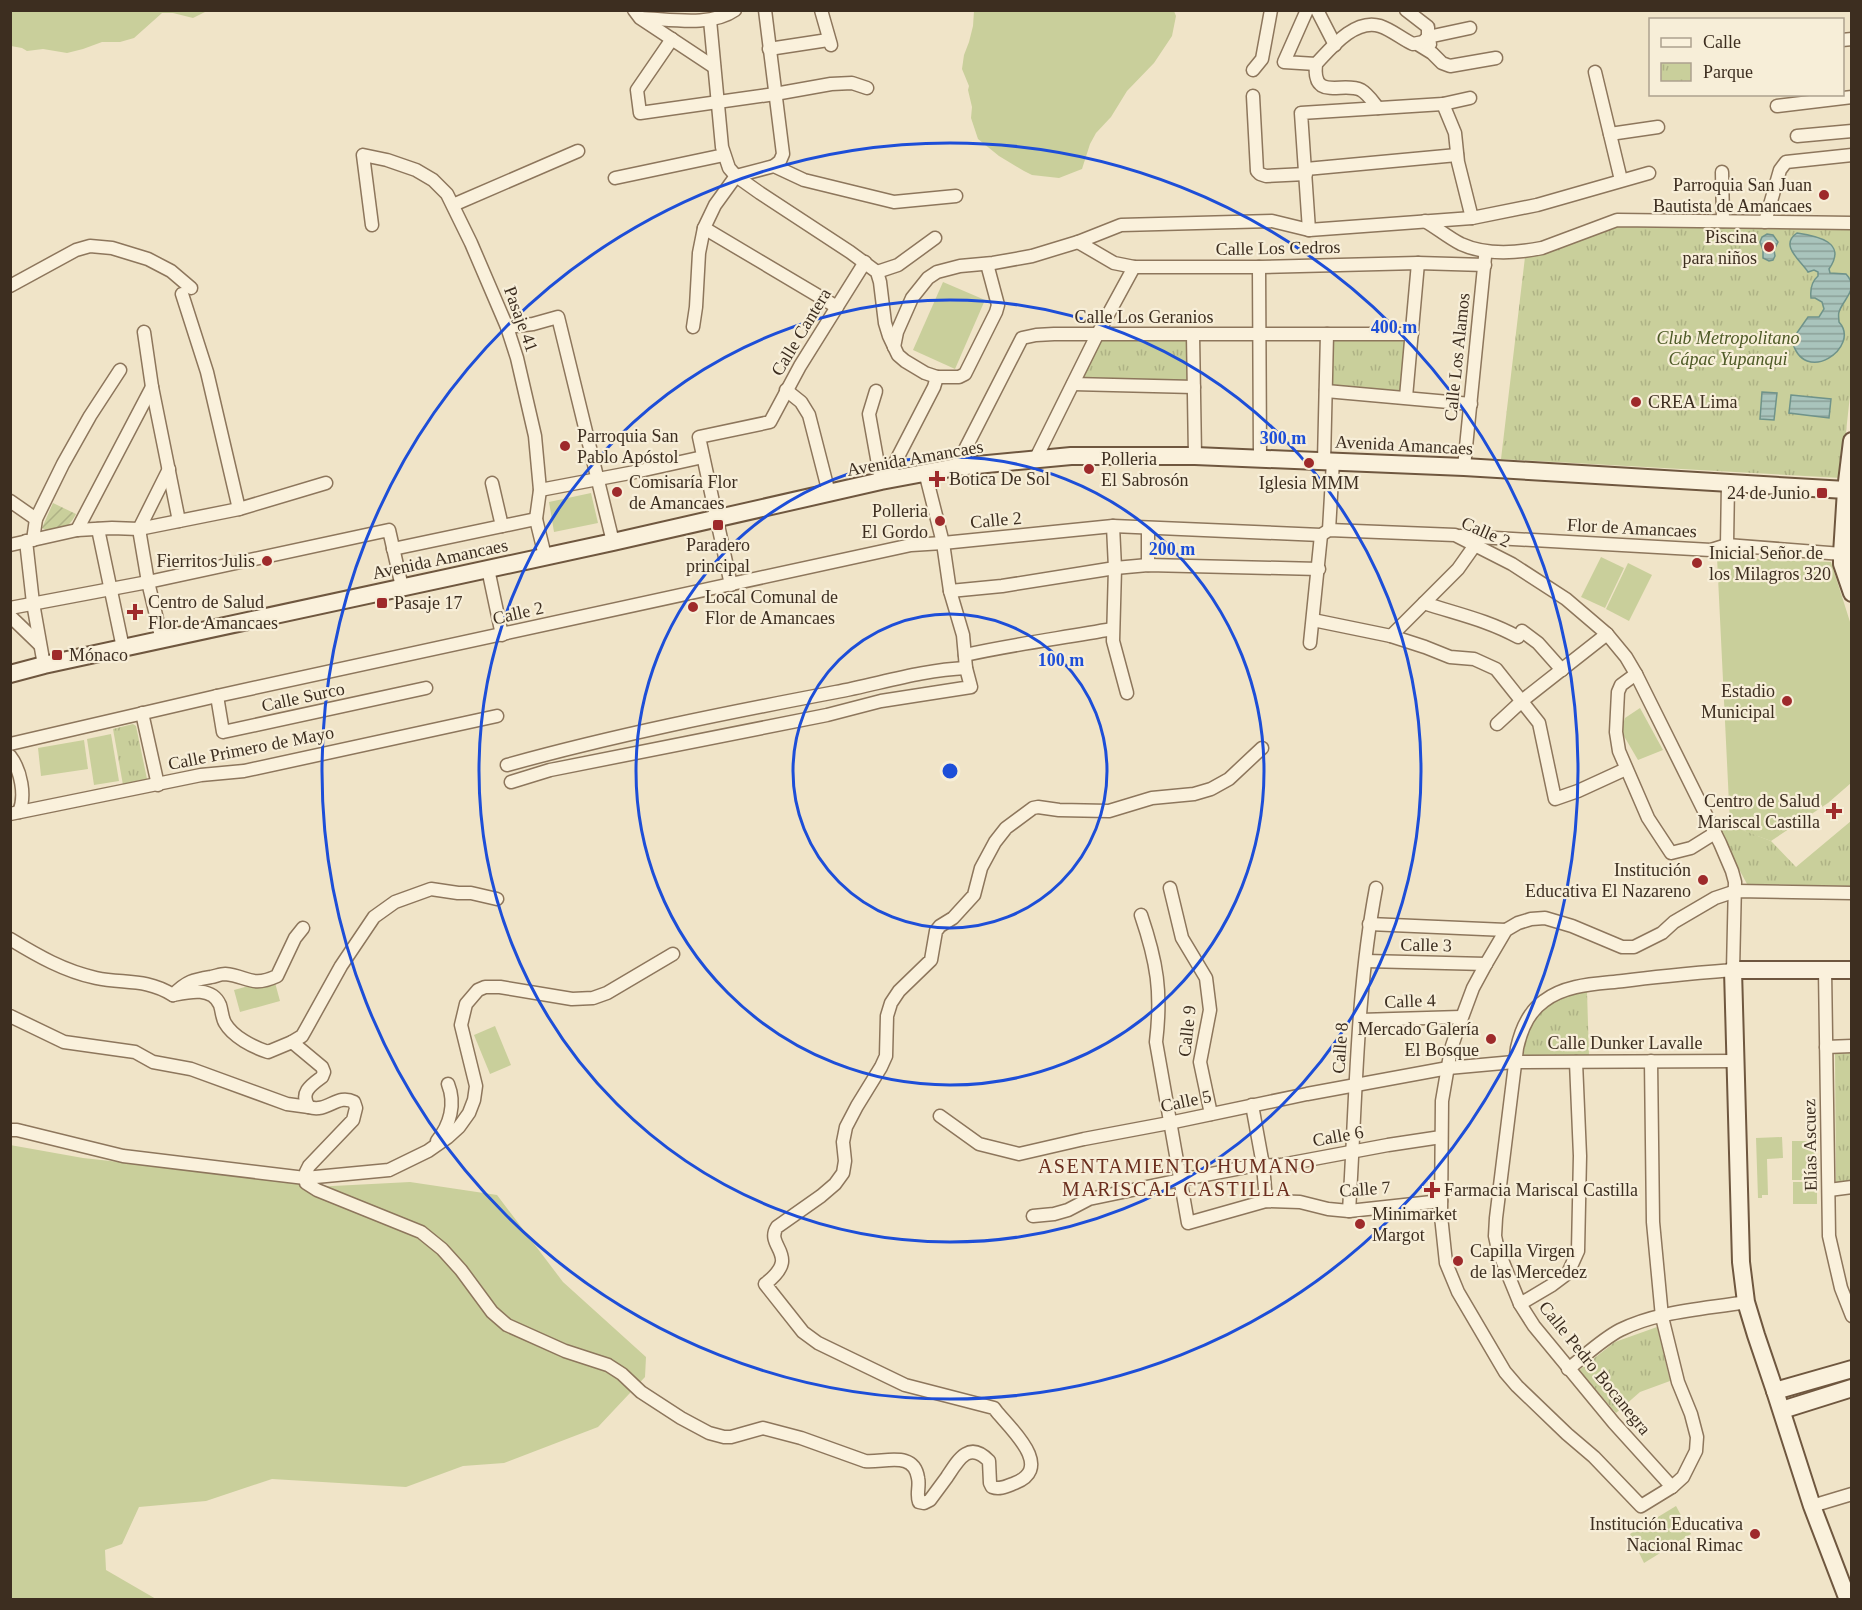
<svg xmlns="http://www.w3.org/2000/svg" width="1862" height="1610" viewBox="0 0 1862 1610" font-family="'Times New Roman',serif">
<style>
.grass{fill:#c9cf9b}
.park{fill:url(#park-tufts)}
.garden{fill:url(#garden-furrows)}
.water{fill:url(#water-rules);stroke:#6f938a;stroke-width:1.5}
.lines{fill:none;stroke-linecap:round;stroke-linejoin:round}
.street-casing{stroke:#8d765c;stroke-width:15}
.secondary-casing{stroke:#6f573f;stroke-width:20}
.street{stroke:#faf1dc;stroke-width:12}
.secondary{stroke:#faf1dc;stroke-width:16}
.ring{fill:none;stroke:#1d4ed8;stroke-width:3}
.poi-dot{fill:#9e2a2b;stroke:#f7eed8;stroke-width:2}
.labels{text-anchor:middle;dominant-baseline:central;stroke-width:4.5;stroke-linejoin:round;paint-order:stroke}
.poi-label{font-size:18px;fill:#3d2e20;stroke:#f7eed8;text-anchor:start}
.street-label{font-size:18px;fill:#3d2e20;stroke:#f7eed8}
.park-label{font-size:18px;font-style:italic;fill:#4d5a26;stroke:#f7eed8}
.neighbourhood-label{font-size:20px;letter-spacing:1.5px;fill:#6b2e1e;stroke:#f7eed8}
.centre{fill:#1d4ed8;stroke:#f7eed8;stroke-width:3}
.ring-label{font-size:18px;text-anchor:middle;font-weight:bold;fill:#1d4ed8;stroke:#f7eed8;stroke-width:4.5;stroke-linejoin:round;paint-order:stroke}
</style>
<defs>
<pattern id="park-tufts" width="24" height="20" patternUnits="userSpaceOnUse" patternTransform="scale(1.5)"><rect width="24" height="20" fill="#c9cf9b"/><path d="M3 7l-1-3M5 7V3M7 7l1-3M15 17l-1-3M17 17v-4M19 17l1-3" fill="none" stroke="#aeb285"/></pattern>
<pattern id="garden-furrows" width="10" height="10" patternUnits="userSpaceOnUse" patternTransform="scale(1.5)"><rect width="10" height="10" fill="#c9cf9b"/><path d="M-1 1l2-2M0 10L10 0M9 11l2-2" fill="none" stroke="#aeb285"/></pattern>
<pattern id="water-rules" width="6" height="5" patternUnits="userSpaceOnUse" patternTransform="scale(1.5)"><rect width="6" height="5" fill="#a9c4bc"/><path d="M0 2.5h6" fill="none" stroke="#8ba098"/></pattern>
</defs>
<rect width="100%" height="100%" fill="#f0e4c8"/>
<g class="grass">
<polygon points="11,10 207,10 207,11 193,18 173,13 162,13 134,38 120,42 102,42 83,49 67,53 43,49 27,51 22,48 11,46"/>
<polygon points="1174,11 1176,16 1172,36 1154,63 1127,91 1111,117 1096,133 1090,144 1082,169 1059,178 1032,175 1024,171 999,156 978,139 971,118 972,107 968,90 969,86 962,69 964,55 969,42 973,26 974,11"/>
<polygon points="943,282 985,300 955,369 913,350"/>
<polygon points="591,493 598,523 554,532 549,502"/>
<polygon points="1601,557 1624,568 1605,608 1581,597"/>
<polygon points="1717,557 1831,562 1851,625 1851,783 1828,803 1771,841 1741,830 1738,824 1730,824"/>
<polygon points="1628,563 1652,575 1629,621 1606,609"/>
<polygon points="1640,708 1663,750 1638,760 1621,731 1625,718"/>
<polygon points="111,734 119,781 94,785 87,739"/>
<polygon points="84,740 88,769 41,776 38,748"/>
<polygon points="274,979 280,1001 240,1012 234,990"/>
<polygon points="495,1026 511,1065 490,1074 474,1035"/>
<polygon points="1782,1137 1783,1158 1767,1159 1768,1195 1762,1195 1762,1198 1758,1198 1756,1138"/>
<rect x="1792" y="1141" width="23" height="39"/>
<polygon points="10,1145 83,1158 265,1178 314,1187 410,1182 497,1195 563,1282 646,1357 645,1377 598,1427 504,1463 463,1466 406,1487 272,1479 206,1501 139,1507 122,1544 105,1550 106,1570 156,1599 11,1599"/>
<rect x="1793" y="1182" width="24" height="22"/>
<polygon points="1676,1506 1691,1534 1644,1563 1630,1534"/>
</g>
<g class="park">
<polygon points="1620,225 1851,227 1852,377 1841,478 1501,459 1525,257 1544,253"/>
<polygon points="1188,338 1189,383 1082,379 1100,340"/>
<polygon points="1332,339 1405,339 1401,391 1330,385"/>
<polygon points="133,724 136,726 147,779 123,785 113,729"/>
<polygon points="1851,821 1851,886 1747,884 1727,847 1719,828 1730,824 1738,824 1742,830 1771,841 1796,867"/>
<path d="M1587,992l2,63 -66,1c5,-40 25,-59 64,-64z"/>
<polygon points="1851,1053 1851,1181 1836,1183 1835,1054"/>
<polygon points="1657,1327 1670,1381 1640,1392 1616,1413 1579,1370 1615,1342"/>
</g>
<path class="garden" d="M53,503l23,11c-4,8 -14,21 -24,19 -1,-1 -10,-5 -10,-5z"/>
<g class="water">
<path d="M1797,233c20,3 51,9 32,36l1,4 16,1c14,15 -3,25 -7,38 -1,3 0,7 0,10 23,25 -36,66 -47,18l16,-23h11l5,-8 -2,-7 -7,-4h-4c-1,-9 0,-16 7,-22v-4l-4,-2 -6,2c-8,-12 -29,-27 -11,-39z"/>
<polygon points="1767,234 1773,235 1778,242 1774,250 1775,256 1773,260 1769,261 1763,258 1763,250 1760,242 1762,237"/>
<polygon points="1762,392 1777,393 1774,420 1760,419"/>
<polygon points="1791,395 1831,399 1829,418 1789,413"/>
</g>
<g class="lines">
<defs>
<g id="street">
<polyline points="634,10 640,18 714,67"/>
<polyline points="765,10 783,154 780,161 774,166"/>
<polyline points="821,10 831,45"/>
<polyline points="1307,10 1284,62 1316,64"/>
<polyline points="1317,10 1335,45"/>
<path d="M641,18c29,1 70,9 94,-8"/>
<polyline points="710,20 722,147 729,168 736,176 760,193 850,252 877,272 880,282 885,323 889,336 898,355 905,361 925,373 937,377 959,377 965,374 996,312 998,305 987,264"/>
<polyline points="672,39 637,90 640,113 775,94 831,84 852,83 867,88"/>
<polyline points="1842,40 1852,39"/>
<polyline points="1430,44 1428,37 1470,28"/>
<polyline points="1419,45 1432,53 1442,63 1450,66 1496,58"/>
<polyline points="769,49 828,40"/>
<polyline points="1253,70 1262,59 1271,10"/>
<polyline points="1595,72 1621,180"/>
<polyline points="1253,96 1257,171 1260,174 1266,176 1306,174"/>
<polyline points="1443,104 1455,133 1458,162 1472,218"/>
<polyline points="1777,106 1852,97"/>
<path d="M1378,108c-5,-6 -10,-14 -17,-18 -18,-9 -49,12 -45,-26 15,-16 39,-46 64,-38 12,4 22,13 33,18l10,-2 5,-5v-10l-22,-17"/>
<polyline points="1610,134 1658,127"/>
<polyline points="1797,136 1852,131"/>
<polyline points="1306,169 1457,155"/>
<polyline points="1722,172 1723,221"/>
<polyline points="615,178 724,155"/>
<polyline points="453,205 578,151"/>
<path d="M1425,221c12,7 24,17 36,23 24,11 56,9 81,4l75,-28 235,3"/>
<polyline points="1765,222 1780,170 1786,162 1852,155"/>
<polyline points="372,225 363,155 387,160 416,170 433,180 447,194 471,243 507,327 517,358 535,436 540,490 536,519 545,556"/>
<polyline points="704,228 837,307"/>
<polyline points="1309,230 1301,113 1443,104 1470,98"/>
<polyline points="1078,242 1114,263 1134,267 1259,267 1418,263 1485,265"/>
<polyline points="1259,267 1260,458"/>
<polyline points="877,272 898,265 935,238"/>
<polyline points="10,286 76,250 90,246 112,248 148,259 171,271 191,288"/>
<polyline points="182,294 207,372 239,509"/>
<polyline points="507,327 533,324 558,317 613,542"/>
<polyline points="693,327 696,307 699,253 704,228 715,205 736,176 774,166 804,180 894,202 956,196"/>
<polyline points="144,332 152,387 179,521"/>
<polyline points="1193,335 1195,456"/>
<polyline points="894,347 897,332 912,298 928,278 937,272 960,266 993,263 1032,256 1078,242 1121,225 1272,221 1309,230 1472,218 1537,205 1649,173"/>
<polyline points="1073,384 1194,387"/>
<polyline points="786,390 801,402 809,415 829,493"/>
<polyline points="876,391 869,414 881,481"/>
<polyline points="1326,391 1471,404"/>
<polyline points="1406,397 1418,263"/>
<polyline points="1035,460 1097,335 1134,267"/>
<polyline points="1324,461 1327,334"/>
<polyline points="956,467 1022,338 1036,335 1054,334 1412,334"/>
<polyline points="1464,467 1485,257"/>
<polyline points="886,480 934,387 937,377"/>
<polyline points="492,483 502,526"/>
<polyline points="540,490 635,472 703,457"/>
<polyline points="10,501 36,519"/>
<polyline points="1113,526 1115,568 1113,641 1127,693"/>
<polyline points="98,529 123,648"/>
<polyline points="1148,529 1148,565"/>
<polyline points="77,530 152,387"/>
<polyline points="1329,530 1333,461"/>
<polyline points="1460,536 1711,550 1727,545 1842,554"/>
<polyline points="33,540 36,519 63,464 90,416 120,370"/>
<polyline points="26,541 33,603 44,665"/>
<polyline points="10,545 77,530 112,528 139,529 239,509 326,483"/>
<polyline points="1475,545 1458,569 1391,636 1425,647 1450,657 1474,659 1496,669 1539,723 1555,799 1578,791 1626,769"/>
<polyline points="1727,545 1728,483"/>
<polyline points="393,549 536,519"/>
<polyline points="488,569 502,635"/>
<polyline points="731,585 699,437 770,422 800,366 865,262"/>
<polyline points="950,591 1002,586 1115,568 1148,565 1319,569"/>
<path d="M1424,603c33,11 63,17 94,34"/>
<polyline points="10,608 148,582 389,530 402,587"/>
<polyline points="10,616 39,644"/>
<polyline points="1313,620 1391,636"/>
<polyline points="1522,631 1538,643 1562,670"/>
<polyline points="162,640 148,582 139,529 169,469"/>
<polyline points="1310,643 1321,535"/>
<path d="M965,655c49,-11 98,-17 147,-26"/>
<polyline points="1636,674 1621,685 1618,692 1616,732 1619,751 1648,818 1671,853 1691,848 1715,833"/>
<polyline points="217,696 223,732 426,688"/>
<polyline points="142,713 158,785"/>
<polyline points="1497,724 1523,700 1607,634"/>
<path d="M10,744l207,-48 694,-151 32,-2 170,-17 208,9 8,-5 126,5 57,29 54,35 41,35 19,23 10,17 84,169 12,28 3,11 -2,88c-37,3 -73,6 -110,11 -26,3 -57,3 -79,20 -16,11 -23,29 -27,47l-21,170 -1,18 3,14 22,54 14,22 80,97 58,64"/>
<path d="M10,756c11,14 16,40 9,56"/>
<path d="M507,765c108,-30 218,-52 329,-73 43,-8 85,-22 130,-24"/>
<polyline points="511,782 550,770 827,715 881,701 971,687 966,668 963,635 950,591 943,543 925,472"/>
<polyline points="10,814 201,775 244,771 497,716"/>
<polyline points="1170,888 1182,938 1206,978 1210,1010 1200,1062 1211,1114"/>
<path d="M1141,915c16,47 21,77 15,127l32,181 78,-22 34,1 28,7 21,2 92,-10"/>
<polyline points="1369,924 1506,930"/>
<path d="M10,939c28,17 54,32 86,39 28,6 49,0 77,17 14,-14 20,-15 38,-18 5,-1 10,-3 14,-3 23,2 26,14 52,2l18,-38 8,-10"/>
<polyline points="1366,961 1486,964"/>
<polyline points="1825,970 1829,1236 1841,1288 1852,1316"/>
<path d="M173,995c15,-3 39,-9 47,10 2,6 2,13 5,18 8,14 28,24 43,29l24,-10 30,25 2,5 -2,5c-11,8 -23,16 -13,30 19,6 28,-14 45,-5l2,6 -3,12 -44,46 -3,6v11l11,7 104,42 21,17 19,21 31,42 15,13 58,26 43,14 14,9 19,18 40,26 28,15 15,4h7l32,-9 38,10 64,23c19,2 49,-11 53,17 2,8 -2,16 1,24l5,1 6,-3c6,-8 11,-15 17,-23 11,-17 22,-37 42,-16l1,22 2,4c8,3 15,-1 23,-4 39,-15 -3,-53 -18,-71l-3,-4 -89,-23 -87,-42 -15,-11 -38,-48c38,-29 -1,-37 12,-57l44,-31 14,-12 8,-11 2,-12 -2,-19 3,-15 11,-21 24,-39 5,-11 1,-40 4,-13 8,-12 32,-31 5,-29 4,-5 13,-8 21,-23 7,-27 14,-26 11,-14 27,-20 5,-1 21,3 50,1 43,-13 42,-4 17,-5 18,-10 33,-31"/>
<polyline points="10,1016 64,1042 135,1052 153,1062 191,1069 287,1104 309,1107"/>
<polyline points="1360,1020 1461,1017"/>
<polyline points="292,1042 302,1036 306,1029 341,966 374,917 395,902 431,889 458,893 471,893 497,899"/>
<polyline points="1826,1047 1852,1046"/>
<polyline points="1651,1061 1653,1222 1662,1317 1678,1382 1691,1414 1697,1437 1696,1451 1683,1477 1672,1487 1641,1506 1594,1457 1567,1434 1517,1386 1505,1372 1458,1292 1446,1263 1441,1216 1442,1101 1451,1049 1457,1031 1473,988 1486,964 1506,930 1518,923 1531,919 1545,918 1572,926 1622,947 1634,947 1662,933 1674,922 1715,898 1736,891 1852,893"/>
<polyline points="1252,1105 1263,1165 1266,1201"/>
<polyline points="940,1116 979,1144 1019,1154 1084,1139 1169,1123 1307,1094 1448,1068 1514,1062 1736,1061"/>
<polyline points="10,1130 17,1130 123,1156 305,1178 389,1170 428,1151 448,1137 459,1127 469,1113 474,1100 476,1086 461,1025 466,1004 478,990 485,987 500,987 572,999 593,998 607,993 673,954"/>
<path d="M437,1141c13,-16 19,-37 11,-57"/>
<polyline points="1829,1190 1852,1187"/>
<path d="M1349,1211c7,-108 7,-217 27,-323"/>
<polyline points="1033,1216 1054,1214 1068,1210 1089,1199 1190,1178 1252,1166 1281,1165 1388,1145 1441,1137"/>
<polyline points="1520,1304 1552,1285 1568,1273 1578,1251 1580,1156 1576,1062"/>
<path d="M1568,1369c17,-13 33,-29 52,-39 38,-19 85,-21 126,-28"/>
<polyline points="1812,1506 1852,1494"/>
</g>
<g id="secondary">
<polyline points="1852,441 1846,490 1842,554 1842,564 1852,593"/>
<polyline points="10,674 44,665 613,542 881,481 956,467 1071,456 1195,456 1464,467 1846,490"/>
<polyline points="1775,1391 1852,1369"/>
<polyline points="1782,1410 1852,1388"/>
<polyline points="1848,1600 1812,1506 1775,1391 1756,1335 1746,1302 1741,1262 1733,970 1852,970"/>
</g>
</defs>
<use href="#street" class="street-casing"/>
<use href="#secondary" class="secondary-casing"/>
<use href="#street" class="street"/>
<use href="#secondary" class="secondary"/>
</g>
<g class="ring">
<circle cx="950" cy="771" r="157"/>
<circle cx="950" cy="771" r="314"/>
<circle cx="950" cy="771" r="471"/>
<circle cx="950" cy="771" r="628"/>
</g>
<g class="poi-dot">
<circle cx="1824" cy="195" r="6"/>
<circle cx="1769" cy="247" r="6"/>
<circle cx="1636" cy="402" r="6"/>
<circle cx="565" cy="446" r="6"/>
<circle cx="1309" cy="463" r="6"/>
<circle cx="1089" cy="469" r="6"/>
<path d="M934 470h6v6h6v6h-6v6h-6v-6h-6v-6h6z"/>
<circle cx="617" cy="492" r="6"/>
<rect x="1816" y="487" width="12" height="12" rx="3"/>
<circle cx="940" cy="521" r="6"/>
<rect x="712" y="519" width="12" height="12" rx="3"/>
<circle cx="267" cy="561" r="6"/>
<circle cx="1697" cy="563" r="6"/>
<rect x="376" y="597" width="12" height="12" rx="3"/>
<circle cx="693" cy="607" r="6"/>
<path d="M132 603h6v6h6v6h-6v6h-6v-6h-6v-6h6z"/>
<rect x="51" y="649" width="12" height="12" rx="3"/>
<circle cx="1787" cy="701" r="6"/>
<path d="M1831 802h6v6h6v6h-6v6h-6v-6h-6v-6h6z"/>
<circle cx="1703" cy="880" r="6"/>
<circle cx="1491" cy="1039" r="6"/>
<path d="M1429 1181h6v6h6v6h-6v6h-6v-6h-6v-6h6z"/>
<circle cx="1360" cy="1224" r="6"/>
<circle cx="1458" cy="1261" r="6"/>
<circle cx="1755" cy="1534" r="6"/>
</g>
<g class="labels">
<g class="poi-label">
<text x="1812" y="185" text-anchor="end">Parroquia San Juan<tspan x="1812" dy="21">Bautista de Amancaes</tspan></text>
<text x="1757" y="237" text-anchor="end">Piscina<tspan x="1757" dy="21">para niños</tspan></text>
<text x="1648" y="402">CREA Lima</text>
<text x="577" y="436">Parroquia San<tspan x="577" dy="21">Pablo Apóstol</tspan></text>
<text x="1101" y="459">Polleria<tspan x="1101" dy="21">El Sabrosón</tspan></text>
<text x="949" y="479">Botica De Sol</text>
<text x="629" y="482">Comisaría Flor<tspan x="629" dy="21">de Amancaes</tspan></text>
<text x="1309" y="483" text-anchor="middle">Iglesia MMM</text>
<text x="1810" y="493" text-anchor="end">24 de Junio</text>
<text x="928" y="511" text-anchor="end">Polleria<tspan x="928" dy="21">El Gordo</tspan></text>
<text x="718" y="545" text-anchor="middle">Paradero<tspan x="718" dy="21">principal</tspan></text>
<text x="1709" y="553">Inicial Señor de<tspan x="1709" dy="21">los Milagros 320</tspan></text>
<text x="255" y="561" text-anchor="end">Fierritos Julis</text>
<text x="705" y="597">Local Comunal de<tspan x="705" dy="21">Flor de Amancaes</tspan></text>
<text x="148" y="602">Centro de Salud<tspan x="148" dy="21">Flor de Amancaes</tspan></text>
<text x="394" y="603">Pasaje 17</text>
<text x="69" y="655">Mónaco</text>
<text x="1775" y="691" text-anchor="end">Estadio<tspan x="1775" dy="21">Municipal</tspan></text>
<text x="1820" y="801" text-anchor="end">Centro de Salud<tspan x="1820" dy="21">Mariscal Castilla</tspan></text>
<text x="1691" y="870" text-anchor="end">Institución<tspan x="1691" dy="21">Educativa El Nazareno</tspan></text>
<text x="1479" y="1029" text-anchor="end">Mercado Galería<tspan x="1479" dy="21">El Bosque</tspan></text>
<text x="1444" y="1190">Farmacia Mariscal Castilla</text>
<text x="1372" y="1214">Minimarket<tspan x="1372" dy="21">Margot</tspan></text>
<text x="1470" y="1251">Capilla Virgen<tspan x="1470" dy="21">de las Mercedez</tspan></text>
<text x="1743" y="1524" text-anchor="end">Institución Educativa<tspan x="1743" dy="21">Nacional Rimac</tspan></text>
</g>
<g class="street-label">
<text transform="translate(1278 248) rotate(-1)">Calle Los Cedros</text>
<text x="1144" y="317">Calle Los Geranios</text>
<text transform="translate(521 319) rotate(70)">Pasaje 41</text>
<text transform="translate(801 332) rotate(-59)">Calle Cantera</text>
<text transform="translate(1457 357) rotate(-84)">Calle Los Alamos</text>
<text transform="translate(1404 445) rotate(3)">Avenida Amancaes</text>
<text transform="translate(915 458) rotate(-10)">Avenida Amancaes</text>
<text transform="translate(996 520) rotate(-5)">Calle 2</text>
<text transform="translate(1632 528) rotate(3)">Flor de Amancaes</text>
<text transform="translate(1486 532) rotate(24)">Calle 2</text>
<text transform="translate(440 559) rotate(-12)">Avenida Amancaes</text>
<text transform="translate(518 613) rotate(-13)">Calle 2</text>
<text transform="translate(303 697) rotate(-12)">Calle Surco</text>
<text transform="translate(251 748) rotate(-11)">Calle Primero de Mayo</text>
<text transform="translate(1426 945) rotate(1)">Calle 3</text>
<text transform="translate(1410 1001) rotate(-2)">Calle 4</text>
<text transform="translate(1187 1031) rotate(-84)">Calle 9</text>
<text x="1625" y="1043">Calle Dunker Lavalle</text>
<text transform="translate(1340 1048) rotate(-86)">Calle 8</text>
<text transform="translate(1186 1101) rotate(-12)">Calle 5</text>
<text transform="translate(1338 1136) rotate(-10)">Calle 6</text>
<text transform="translate(1810 1145) rotate(-91)">Elías Ascuez</text>
<text transform="translate(1365 1189) rotate(-4)">Calle 7</text>
<text transform="translate(1595 1368) rotate(51)">Calle Pedro Bocanegra</text>
</g>
<g class="park-label">
<text x="1728" y="338">Club Metropolitano<tspan x="1728" dy="21">Cápac Yupanqui</tspan></text>
</g>
<g class="neighbourhood-label">
<text x="1177" y="1166">ASENTAMIENTO HUMANO<tspan x="1177" dy="23">MARISCAL CASTILLA</tspan></text>
</g>
</g>
<circle cx="950" cy="771" r="9" class="centre"/>
<g class="ring-label">
<text x="1394" y="333">400 m</text>
<text x="1283" y="444">300 m</text>
<text x="1172" y="555">200 m</text>
<text x="1061" y="666">100 m</text>
</g>
<rect width="1862" height="1610" fill="none" stroke="#3d2e20" stroke-width="24"/>
<rect x="1649" y="18" width="195" height="78" fill="#f7eed8" stroke="#ada18e" stroke-width="1.5"/>
<rect x="1661" y="38" width="30" height="9" fill="#faf1dc" stroke="#ada18e" stroke-width="1.5"/>
<text x="1703" y="48" font-size="18" fill="#3d2e20">Calle</text>
<rect x="1661" y="63" width="30" height="18" fill="url(#park-tufts)" stroke="#ada18e" stroke-width="1.5"/>
<text x="1703" y="78" font-size="18" fill="#3d2e20">Parque</text>
</svg>
